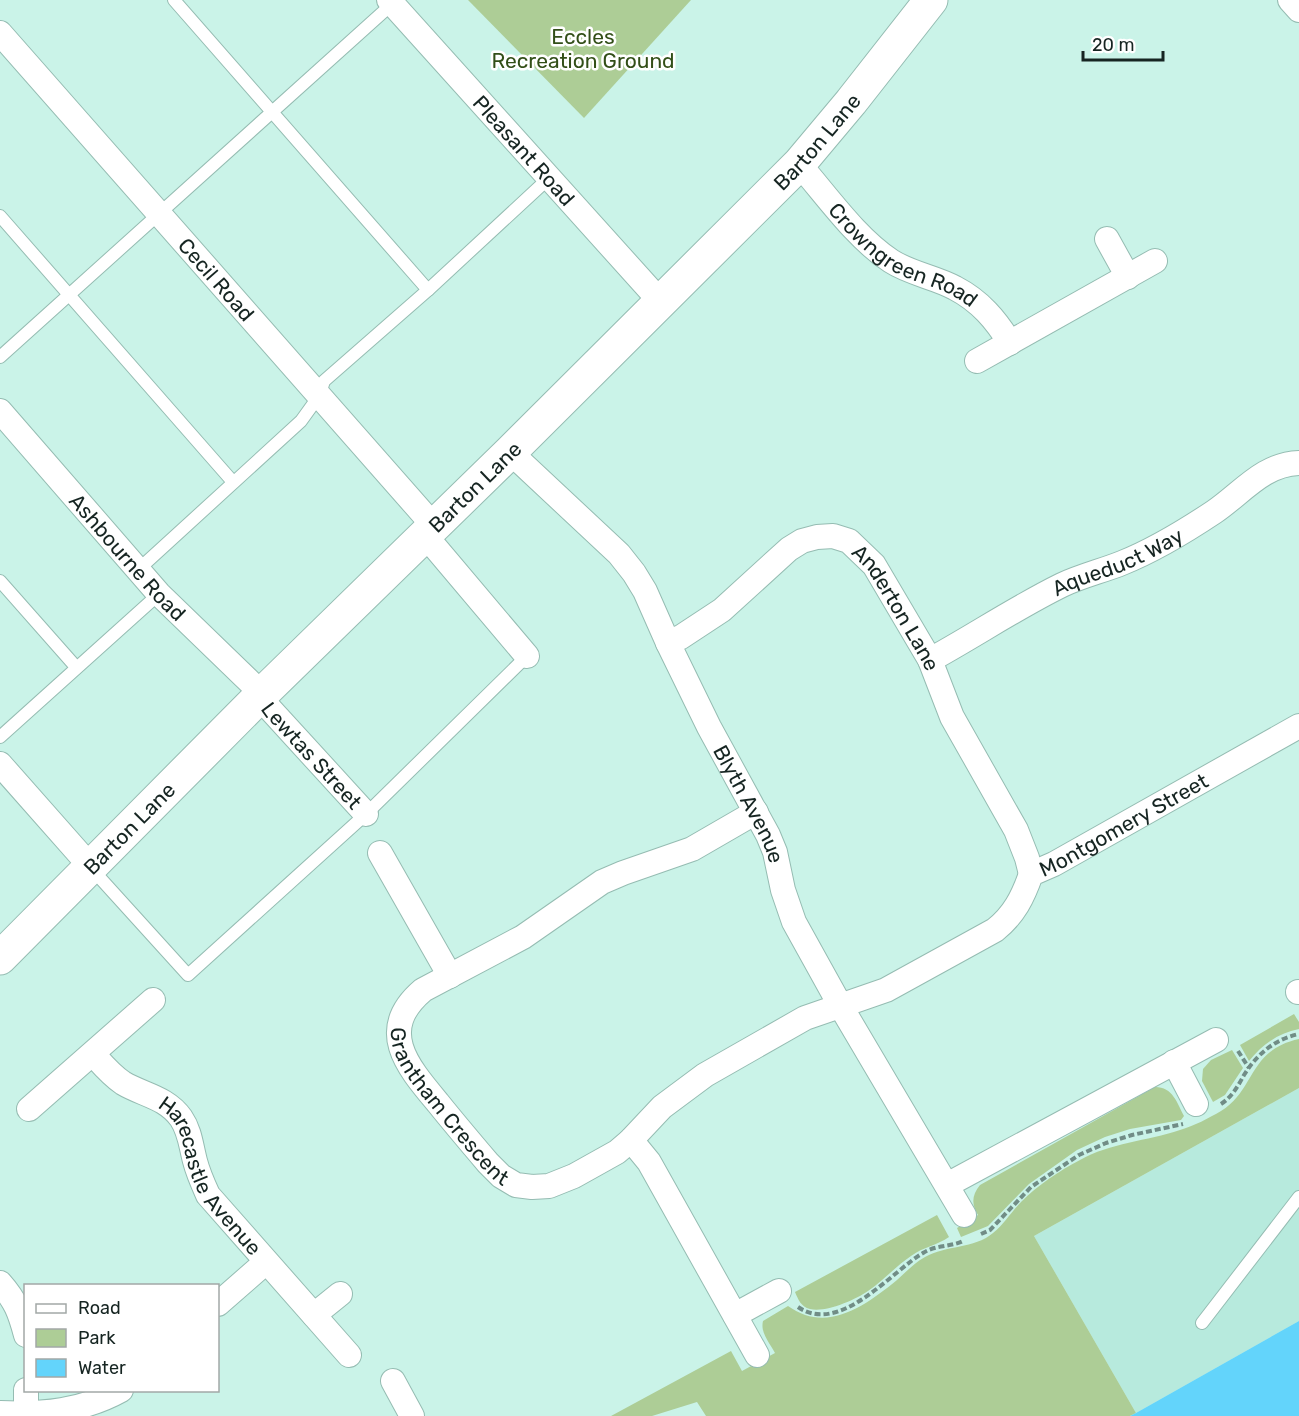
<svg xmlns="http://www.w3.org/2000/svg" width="1299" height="1416" viewBox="0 0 1299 1416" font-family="Rubik,sans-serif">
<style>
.built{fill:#b7eadd}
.green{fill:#adcd96}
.water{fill:#63d4fb}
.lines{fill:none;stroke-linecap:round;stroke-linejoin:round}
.service-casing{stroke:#95bcb2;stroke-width:14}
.minor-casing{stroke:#95bcb2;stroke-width:26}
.secondary-casing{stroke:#95bcb2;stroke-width:35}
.path{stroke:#718d86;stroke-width:4;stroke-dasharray:6 3;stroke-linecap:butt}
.service{stroke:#fff;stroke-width:12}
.minor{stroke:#fff;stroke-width:24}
.secondary{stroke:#fff;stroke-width:33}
.labels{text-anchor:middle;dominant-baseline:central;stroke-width:5;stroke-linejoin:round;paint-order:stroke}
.park-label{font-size:21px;fill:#324f18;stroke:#fff}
.street-label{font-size:21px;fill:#162522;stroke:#fff}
</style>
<rect width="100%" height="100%" fill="#caf3e8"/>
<polygon class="built" points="1299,1088 1299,1321 1136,1413 1034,1236"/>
<g class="green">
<polygon points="468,0 691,0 584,118"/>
<path d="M1294,1014l5,8v7c-21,4 -37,16 -50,32l-9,-16z"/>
<path d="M1299,1039v49l-265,148 102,177 -6,3h-424l-9,-14 -45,14h-41l120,-65 11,20 33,-18c-5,-10 -15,-20 -12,-32l25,-15c39,28 77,0 109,-26 9,-8 17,-17 28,-23 21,-12 49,-8 68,-24 11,-9 18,-21 28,-31 17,-17 38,-31 59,-42 30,-17 67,-19 100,-30 14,-4 29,-12 41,-19 34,-20 27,-61 78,-72z"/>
<polygon points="1232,1050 1243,1068 1225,1095 1213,1102 1202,1081 1203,1069 1211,1060"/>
<path d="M1155,1087c18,0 22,16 29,29l-3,4 -51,9 -25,8 -28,13 -48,34 -41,42 -27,11 -4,-9 21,-13c-7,-11 -6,-20 2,-30z"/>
<path d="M937,1215l12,22c-11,8 -26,10 -38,19 -15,10 -28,25 -43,35 -13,9 -43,22 -58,18 -9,-2 -12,-10 -15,-17z"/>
</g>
<polygon class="water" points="1299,1321 1299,1416 1130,1416 1136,1413"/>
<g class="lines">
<defs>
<g id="service">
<polyline points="174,0 428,290"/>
<polyline points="0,216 233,482"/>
<polyline points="0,357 392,4"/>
<polyline points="139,569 301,421 319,396 324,381 428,290 549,178"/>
<polyline points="0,581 76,667"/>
<polyline points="0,737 159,594"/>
<polyline points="91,868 188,975 366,814 527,656"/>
<polyline points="1202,1323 1299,1197"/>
</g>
<g id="minor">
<path id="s1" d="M389,0l271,301"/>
<polyline points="1290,0 1299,10"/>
<path id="s2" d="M0,33l433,492"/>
<path id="s3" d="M799,164c28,32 57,74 92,97 20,13 44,16 64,27 25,13 41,32 55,55"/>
<polyline points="1107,239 1128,277"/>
<polyline points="977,361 1155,261"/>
<path id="s4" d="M0,411l159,183 92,89 19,26 96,105"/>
<path id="s5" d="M510,452l109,102 15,19 11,18 23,52 41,84 59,108 7,17 8,38 11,32 46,83 124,210"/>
<polyline points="424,534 527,656"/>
<path id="s6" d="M668,643l13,-6 41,-27 67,-61 13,-8 15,-4 16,-1 16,5 25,24 56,95 22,57 64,113 11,28 4,16"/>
<path id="s7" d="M930,660c44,-24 87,-53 132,-75 19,-9 40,-14 60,-22 30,-12 65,-33 92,-51 28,-19 49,-48 85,-49"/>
<polyline points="0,764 91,867"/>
<path id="s8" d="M756,812l-64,37 -69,24 -21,9 -79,55 -100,53c-47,40 -16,76 15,113 16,20 33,40 50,60l13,13 15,9 16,2 17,-1 25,-10 43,-24 14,-12 31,-33 43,-32 100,-57 81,-28 109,-60c19,-15 28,-33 36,-56l23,-10 245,-138"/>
<polyline points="380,853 450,976"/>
<polyline points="1298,992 1299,992"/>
<path id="s9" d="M93,1054c9,10 18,21 30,29 20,12 43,14 58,35 9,13 10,28 14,43 3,12 8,23 13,34l141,160"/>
<polyline points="1174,1062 1196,1104"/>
<polyline points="29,1109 153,1000"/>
<polyline points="631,1140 649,1162 757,1355"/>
<polyline points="947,1185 1216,1040"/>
<path d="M0,1283c16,18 20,30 26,52"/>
<polyline points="218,1304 266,1262"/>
<polyline points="314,1315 340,1294"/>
<polyline points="735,1315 779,1291"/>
<polyline points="393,1381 412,1416"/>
<path d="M0,1413c42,2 83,-2 121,-23"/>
<polyline points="26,1414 26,1390"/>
</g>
<g id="secondary">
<path id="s10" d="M0,958l259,-261 251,-245 289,-288 52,-62 80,-102"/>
</g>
</defs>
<use href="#service" class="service-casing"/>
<use href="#minor" class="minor-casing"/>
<use href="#secondary" class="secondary-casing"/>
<g class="path">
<polyline points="1238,1051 1249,1068"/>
<path d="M1221,1104c11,-7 17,-18 23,-29 13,-21 31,-36 55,-41"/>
<polyline points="981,1234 990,1230 1031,1187 1079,1155 1106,1143 1132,1135 1183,1124"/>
<path d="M798,1307c42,29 94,-36 125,-54 12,-8 28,-6 40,-12"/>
</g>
<use href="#service" class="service"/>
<use href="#minor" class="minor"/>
<use href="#secondary" class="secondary"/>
</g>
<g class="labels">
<g class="park-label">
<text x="583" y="36">Eccles<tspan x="583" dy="24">Recreation Ground</tspan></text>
</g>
<g class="street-label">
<text stroke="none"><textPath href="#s10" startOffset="1155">Barton Lane</textPath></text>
<text stroke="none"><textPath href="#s1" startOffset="202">Pleasant Road</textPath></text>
<text stroke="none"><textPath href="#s3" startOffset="141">Crowngreen Road</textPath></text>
<text stroke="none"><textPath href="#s2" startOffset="328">Cecil Road</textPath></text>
<text stroke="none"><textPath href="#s10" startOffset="669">Barton Lane</textPath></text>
<text stroke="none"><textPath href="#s4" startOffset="194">Ashbourne Road</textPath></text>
<text stroke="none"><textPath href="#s7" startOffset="212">Aqueduct Way</textPath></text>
<text stroke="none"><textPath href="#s6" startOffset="300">Anderton Lane</textPath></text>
<text stroke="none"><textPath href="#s4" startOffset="465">Lewtas Street</textPath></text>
<text stroke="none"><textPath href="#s5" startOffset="432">Blyth Avenue</textPath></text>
<text stroke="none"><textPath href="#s8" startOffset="1350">Montgomery Street</textPath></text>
<text stroke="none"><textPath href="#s10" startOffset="183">Barton Lane</textPath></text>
<text stroke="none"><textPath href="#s8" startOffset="520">Grantham Crescent</textPath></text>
<text stroke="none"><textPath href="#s9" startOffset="176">Harecastle Avenue</textPath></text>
</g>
</g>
<rect x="24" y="1284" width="195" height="108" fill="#ffffff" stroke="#a2a8a7" stroke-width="1.5"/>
<rect x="36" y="1304" width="30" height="9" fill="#ffffff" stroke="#a2a8a7" stroke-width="1.5"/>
<text x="78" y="1314" font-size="18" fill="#162522">Road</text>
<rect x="36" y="1329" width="30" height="18" fill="#adcd96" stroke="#a2a8a7" stroke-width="1.5"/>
<text x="78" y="1344" font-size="18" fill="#162522">Park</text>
<rect x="36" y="1359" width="30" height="18" fill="#63d4fb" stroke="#a2a8a7" stroke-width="1.5"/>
<text x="78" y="1374" font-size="18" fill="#162522">Water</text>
<path d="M1083 51v9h80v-9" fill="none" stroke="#162522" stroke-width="3"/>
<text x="1092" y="51" font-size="18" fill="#162522" stroke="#ffffff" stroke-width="4.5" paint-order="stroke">20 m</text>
</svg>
